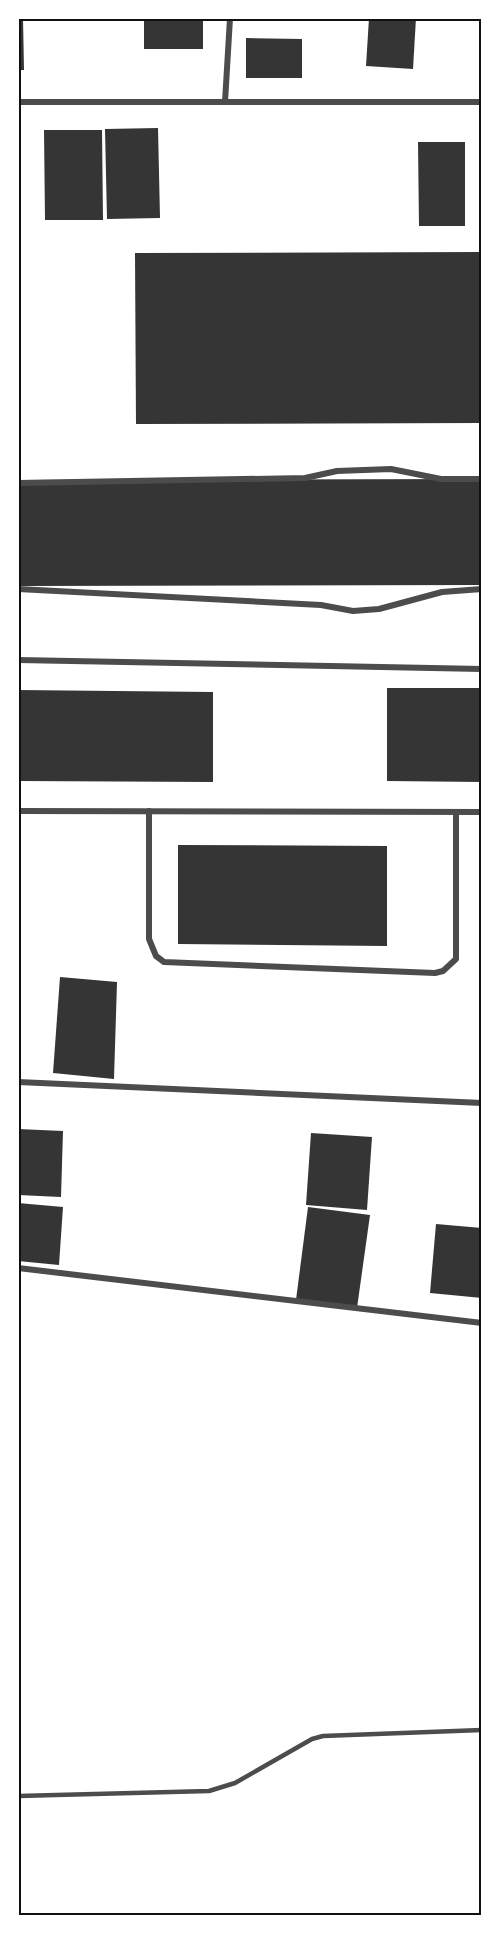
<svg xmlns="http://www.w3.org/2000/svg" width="500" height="1933" viewBox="0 0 500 1933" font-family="'Sofia Sans Condensed',sans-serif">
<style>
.building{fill:#353535}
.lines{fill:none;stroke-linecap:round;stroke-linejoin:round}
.service{stroke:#4c4c4c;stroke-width:4.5}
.minor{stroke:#4c4c4c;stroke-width:6}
.neatline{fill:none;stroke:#111;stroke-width:2}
</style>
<rect width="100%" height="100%" fill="#fff"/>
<g class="building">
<polygon points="18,18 23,18 24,70 18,70"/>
<rect x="144" y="18" width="59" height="31"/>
<polygon points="369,18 416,18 413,69 366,66"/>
<polygon points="246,38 302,39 302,78 246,78"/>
<polygon points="158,128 160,218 107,219 105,129"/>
<polygon points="44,130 102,130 103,220 45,220"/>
<polygon points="418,142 465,142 465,226 419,226"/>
<polygon points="482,252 482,423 136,424 135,253"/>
<polygon points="482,479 482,585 18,586 18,480"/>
<polygon points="387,688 482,688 482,782 387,781"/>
<polygon points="18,690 213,692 213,782 18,781"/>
<polygon points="178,845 387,846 387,946 178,944"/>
<polygon points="60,977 117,982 114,1079 53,1073"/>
<polygon points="18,1129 63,1131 61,1197 18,1195"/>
<polygon points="311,1133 372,1137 367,1210 306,1205"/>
<polygon points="18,1203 63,1207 59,1265 18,1261"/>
<polygon points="308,1207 370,1215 357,1308 296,1300"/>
<polygon points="436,1224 482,1228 482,1298 430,1293"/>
</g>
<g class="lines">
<polyline class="service" points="18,1796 209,1791 235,1783 312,1739 323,1736 482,1730"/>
<g class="minor">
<polyline points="18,102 482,102"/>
<polyline points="225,102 230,18"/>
<polyline points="18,483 305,478 337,471 391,469 441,479 482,479"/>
<polyline points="18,589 321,605 353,611 379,609 442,592 482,589"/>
<polyline points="18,660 482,669"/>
<polyline points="18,811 482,812"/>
<polyline points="149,811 149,939 156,956 164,962 435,973 443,971 456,959 456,812"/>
<polyline points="18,1082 482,1103"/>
<polyline points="18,1268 482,1323"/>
</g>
</g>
<rect width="500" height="1933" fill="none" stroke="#ffffff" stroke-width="39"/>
<rect x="20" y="20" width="460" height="1894" class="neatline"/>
</svg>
